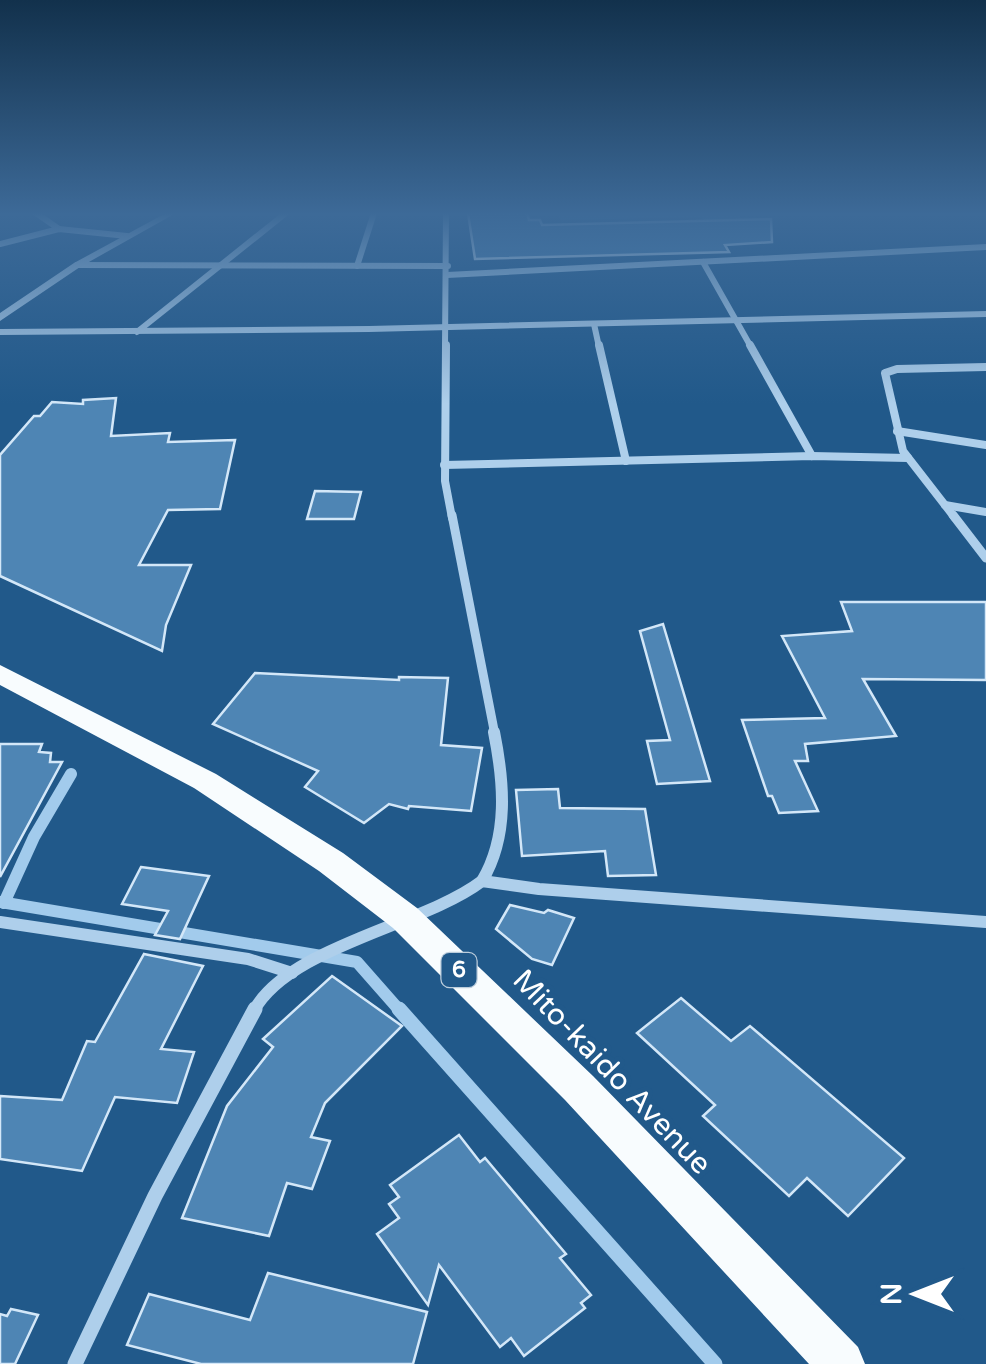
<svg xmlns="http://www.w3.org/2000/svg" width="986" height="1364" viewBox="0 0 986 1364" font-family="'Varela Round',sans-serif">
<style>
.green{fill:#3573a8}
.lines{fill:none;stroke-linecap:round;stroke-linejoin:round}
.stream-far1{stroke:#a2cbec;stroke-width:12}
.stream{stroke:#a2cbec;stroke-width:15}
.building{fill:#4e85b4;stroke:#d3e7f8;stroke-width:2.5}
.minor-far4{stroke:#aecfeb;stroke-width:6}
.minor-far3{stroke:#aecfeb;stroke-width:8}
.minor-far2{stroke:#aecfeb;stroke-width:9}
.minor-far1{stroke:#aecfeb;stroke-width:12}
.minor{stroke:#aecfeb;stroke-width:15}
.tertiary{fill:#aecfeb;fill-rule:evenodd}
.trunk{fill:#f8fcfe;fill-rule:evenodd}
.labels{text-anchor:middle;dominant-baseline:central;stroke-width:10;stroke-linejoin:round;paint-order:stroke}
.shield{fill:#21598a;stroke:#bccddc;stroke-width:2.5}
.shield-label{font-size:22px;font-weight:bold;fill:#fff}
.near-street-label{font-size:30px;fill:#fff;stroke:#21598a}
</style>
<rect width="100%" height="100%" fill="#21598a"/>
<polygon class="green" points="557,213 744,213 738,214 748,227 713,230 701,217 561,220"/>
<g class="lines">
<g class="stream-far1">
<polyline points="0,902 357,962 401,1012"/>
<polyline points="4,903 34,837 71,774"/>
</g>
<polyline class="stream" points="399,1009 715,1364"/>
</g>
<g class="building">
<polygon points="468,213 527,213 529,220 540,220 542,225 771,219 772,242 725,245 729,252 475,259"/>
<polygon points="116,398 111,436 170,433 168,442 235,440 220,509 168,510 139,565 191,565 166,625 162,651 0,576 0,455 34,416 40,416 52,402 83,404 83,400"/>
<polygon points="315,491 361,492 354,519 307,519"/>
<polygon points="841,602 986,602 986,680 863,679 896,736 805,744 808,761 795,761 818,811 779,813 772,796 768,796 742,720 825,718 782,636 852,631"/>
<polygon points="663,624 710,781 657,784 647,741 670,740 640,631"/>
<polygon points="255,673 399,680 399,677 448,678 441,745 482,748 471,811 409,806 408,809 389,804 364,823 305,787 318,771 213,724"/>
<polygon points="0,744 42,744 39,752 51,753 50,762 62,762 0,877"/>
<polygon points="558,789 560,808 645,809 656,875 608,876 605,851 522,856 516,790"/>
<polygon points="141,867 209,876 180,939 155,935 168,911 122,904"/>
<polygon points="510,905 544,913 548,910 574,918 552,965 532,959 496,929"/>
<polygon points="144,954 203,966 161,1049 194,1052 177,1103 115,1097 82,1171 0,1159 0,1096 62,1100 87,1041 95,1042"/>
<polygon points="332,976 402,1026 325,1103 311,1137 330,1141 312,1189 287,1183 269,1236 182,1218 227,1106 273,1047 263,1039"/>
<polygon points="681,998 731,1041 750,1026 904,1158 848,1216 807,1178 789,1196 703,1116 715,1105 637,1033"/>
<polygon points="459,1135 480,1162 485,1158 566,1254 560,1258 591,1295 581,1303 585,1308 524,1356 511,1338 500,1347 439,1265 428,1305 377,1234 399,1218 389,1204 399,1197 390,1185"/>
<polygon points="268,1273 427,1312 413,1364 201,1364 127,1345 149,1294 250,1320"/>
<polygon points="11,1309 38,1315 15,1364 0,1364 0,1314 7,1316"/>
</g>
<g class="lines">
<g class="minor-far4">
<polyline points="36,213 59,229"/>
<polyline points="0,244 59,229 127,236"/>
<polyline points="703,262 751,347"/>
<polyline points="77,265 448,266"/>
<polyline points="357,266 374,213"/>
<polyline points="447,275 986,247"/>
<polyline points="594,324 599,347"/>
<polyline points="137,332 286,213"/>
<polyline points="445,347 446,213"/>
</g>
<g class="minor-far3">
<polyline points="446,345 445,481 452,518"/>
<polyline points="599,345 626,461"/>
<polyline points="750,345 812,456"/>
<polyline points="897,431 986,445"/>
<polyline points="444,465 812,456 908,458"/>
<polyline points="945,505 986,512"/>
<polyline points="955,518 903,451 885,373 897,369 986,367"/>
</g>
<g class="minor-far2">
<polyline points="452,515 495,735"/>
<polyline points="953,515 986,558"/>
</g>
<g class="minor-far1">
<path d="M482,881c27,-45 22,-99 12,-149"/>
<polyline points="0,922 248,959 292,973"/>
<path d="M253,1012c35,-66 170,-86 229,-131l57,8 447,33"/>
</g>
<polyline class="minor" points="75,1364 155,1196 255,1009"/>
<g class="tertiary">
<polygon points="166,213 176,213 80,267 0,321 0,313 74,263"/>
<polygon points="986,311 986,317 369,332 0,335 0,329 369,326"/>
</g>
<polygon class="trunk" points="0,665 216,774 343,853 417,908 593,1076 858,1347 865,1364 809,1364 565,1100 393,928 319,871 194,788 0,685"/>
</g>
<linearGradient id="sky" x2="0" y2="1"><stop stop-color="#12314c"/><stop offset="0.53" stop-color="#3d6a98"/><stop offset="1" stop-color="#3d6a98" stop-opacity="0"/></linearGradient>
<rect width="986" height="404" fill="url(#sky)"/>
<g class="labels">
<rect class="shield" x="441.5" y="953" width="35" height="34" rx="8"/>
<g class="shield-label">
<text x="459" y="970">6</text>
</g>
<g class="near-street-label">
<text transform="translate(612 1072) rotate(46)">Mito-kaido Avenue</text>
</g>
</g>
<g transform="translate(916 1294) rotate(270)" stroke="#21598a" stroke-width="8" paint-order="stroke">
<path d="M0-8L18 38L0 25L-18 38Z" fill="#ffffff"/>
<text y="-15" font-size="28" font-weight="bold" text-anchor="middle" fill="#ffffff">N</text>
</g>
</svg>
